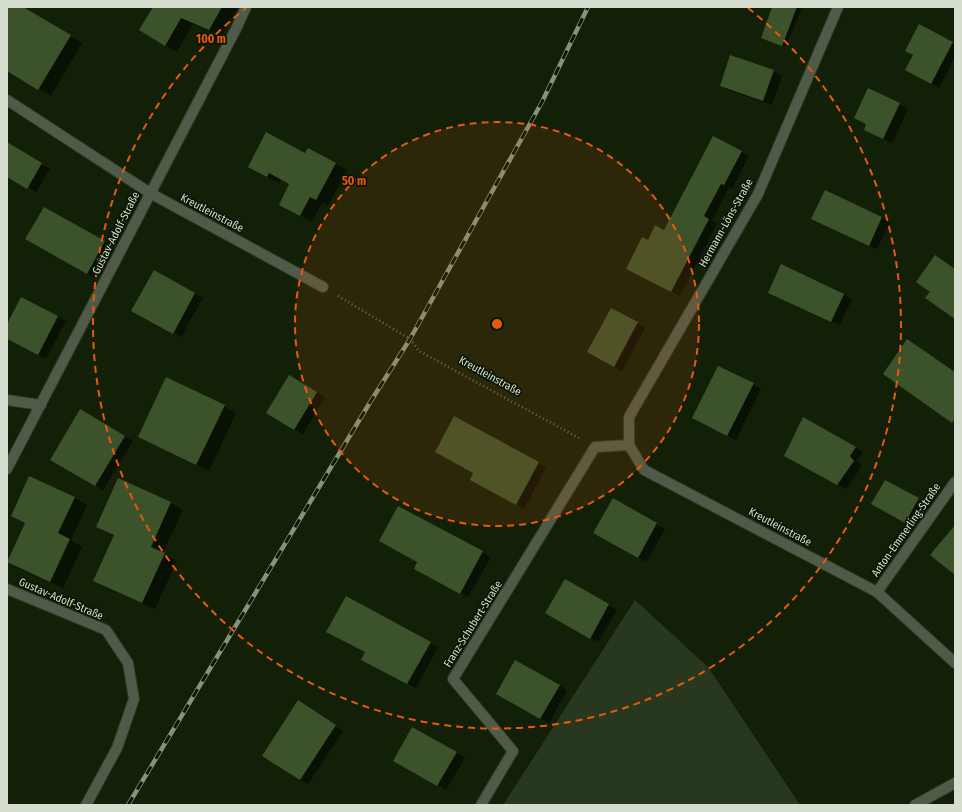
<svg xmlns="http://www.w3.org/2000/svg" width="962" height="812" viewBox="0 0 962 812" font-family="'Fira Sans Condensed',sans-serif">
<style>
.green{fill:#28381e}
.shadow{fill:#0007}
.building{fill:#3b522a}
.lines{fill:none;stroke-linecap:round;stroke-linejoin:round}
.minor-casing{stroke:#2d3b24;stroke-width:12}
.path{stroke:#64705b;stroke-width:2.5;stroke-dasharray:1 3;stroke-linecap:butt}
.minor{stroke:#4f5a48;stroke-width:10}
.rail-casing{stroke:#86917f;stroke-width:4.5}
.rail{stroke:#091602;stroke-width:3;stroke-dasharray:9;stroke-linecap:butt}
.ring{fill:none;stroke:#e8590c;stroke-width:2;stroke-dasharray:7 5}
.labels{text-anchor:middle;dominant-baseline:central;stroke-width:3.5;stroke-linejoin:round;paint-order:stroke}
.street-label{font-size:11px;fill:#d5decf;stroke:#091602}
.centre{fill:#e8590c;stroke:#091602;stroke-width:2}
.ring-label{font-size:12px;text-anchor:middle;font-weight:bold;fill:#e8590c;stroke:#091602;stroke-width:3.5;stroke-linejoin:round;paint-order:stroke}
</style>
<rect width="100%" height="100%" fill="#122008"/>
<polygon class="green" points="635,600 708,667 800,805 503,805"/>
<g class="shadow">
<polygon points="9,7 22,7 82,43 51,96 7,70 7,11"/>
<polygon points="155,7 238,7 221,36 193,24 177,52 165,45"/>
<polygon points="773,7 802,7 786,47 766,39"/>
<polygon points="920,26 955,44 955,57 939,88 914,74 914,55"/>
<polygon points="731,56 774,71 782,76 772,105 729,90 721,86"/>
<polygon points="869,89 908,109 892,143 873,134 868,124"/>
<polygon points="7,144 50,169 36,192 7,176"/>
<polygon points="741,152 749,156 732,189 729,187 712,221 717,224 680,296 635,273 648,241 665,231"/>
<polygon points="306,154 335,163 347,170 328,206 322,203 312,222 292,211 291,184 281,179 279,183 261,174"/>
<polygon points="44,208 113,246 95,278 26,239"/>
<polygon points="882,218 890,222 877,249 821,223"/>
<polygon points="782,265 852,299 840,325 777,297"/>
<polygon points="154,271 203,298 181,337 132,310"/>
<polygon points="612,309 645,328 622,371 597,357"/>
<polygon points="57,317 66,321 46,359 7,339 7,326"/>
<polygon points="908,340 955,372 955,423 953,422"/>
<polygon points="289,376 325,397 303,434 267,413"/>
<polygon points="753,384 761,389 736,440 701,423"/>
<polygon points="224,406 236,413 209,471 139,437"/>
<polygon points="80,410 133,441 103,490 51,459"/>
<polygon points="803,418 863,452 857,461 862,466 846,489 786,456"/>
<polygon points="538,463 546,468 524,509 479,484"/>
<polygon points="30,477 75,498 87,505 71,540 82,547 63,588 20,569 8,562 26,524 12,516"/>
<polygon points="119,479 171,503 183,510 163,553 177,561 155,609 107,588 95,581 115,536 97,527"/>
<polygon points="885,481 926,504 913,527 872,504"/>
<polygon points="613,499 665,529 646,562 595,532"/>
<polygon points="398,507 491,557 468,597 423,573"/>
<polygon points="565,580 617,610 598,642 546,613"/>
<polygon points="430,643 438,647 416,688 371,664"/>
<polygon points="516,661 567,690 549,723 497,694"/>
<polygon points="306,707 343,731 308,784 300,780"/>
<polygon points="413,728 465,758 446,790 394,761"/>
</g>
<g class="building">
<polygon points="8,7 23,7 71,35 38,90 7,71 7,9"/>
<polygon points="153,7 222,7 209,30 181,18 165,46 139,30"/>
<polygon points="772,7 797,7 782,46 761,38"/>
<polygon points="919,24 953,42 931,84 905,70 913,55 905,51"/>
<polygon points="730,55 774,70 763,101 720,86"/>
<polygon points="868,88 900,103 883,139 864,130 866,124 854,118"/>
<polygon points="266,132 305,153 308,148 336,163 316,200 310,197 300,216 279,205 289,184 269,173 267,177 248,167"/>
<polygon points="713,136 742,151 724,185 721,184 704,216 709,219 671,292 626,269 642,237 648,240 655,225 664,230"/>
<polygon points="7,142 42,163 27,189 7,177"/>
<polygon points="825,190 882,217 869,246 811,219"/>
<polygon points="44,207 105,241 87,274 25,239"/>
<polygon points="935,255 955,269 955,319 925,298 930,292 916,282"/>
<polygon points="781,264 844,294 831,322 768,293"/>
<polygon points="154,270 195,293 173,334 131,311"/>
<polygon points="21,297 58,316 38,355 7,339 7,324"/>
<polygon points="611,308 638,322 614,367 587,352"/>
<polygon points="907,339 955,372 955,419 952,423 883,374"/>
<polygon points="718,366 754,383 727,436 692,418"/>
<polygon points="289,375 317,392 294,430 266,413"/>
<polygon points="166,377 225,405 196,465 138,437"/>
<polygon points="80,409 125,436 95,486 50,460"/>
<polygon points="454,416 539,462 516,505 470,480 473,473 435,452"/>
<polygon points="803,417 856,447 850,456 854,461 837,485 784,456"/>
<polygon points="29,476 75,497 58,533 70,539 50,582 7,562 25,523 11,516"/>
<polygon points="118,478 171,502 151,547 165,553 142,603 93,581 114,535 96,527"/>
<polygon points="885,480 919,498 905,523 871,504"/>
<polygon points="613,498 657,523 638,558 593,533"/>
<polygon points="398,506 483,551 460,594 414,569 417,562 379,541"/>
<polygon points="955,525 955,575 930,555"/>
<polygon points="565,579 609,604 590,639 545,613"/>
<polygon points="346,596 431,642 407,684 361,660 365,652 326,632"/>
<polygon points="515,660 560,685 540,719 496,694"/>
<polygon points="298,700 336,725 300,780 262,756"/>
<polygon points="412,727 457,752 437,786 393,761"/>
</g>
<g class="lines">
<defs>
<g id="minor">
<polyline points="7,100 150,193 323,287"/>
<polyline points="7,400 41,405"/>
<polyline points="629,445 629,417 758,194 838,7"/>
<polyline points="7,469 237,27 246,7"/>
<polyline points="7,589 106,630 128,663 134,699 117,748 86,805"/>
<polyline points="877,592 955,482"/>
<polyline points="481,805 513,751 453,679 595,447 629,445 644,470 877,592 955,663"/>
<polyline points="915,805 955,783"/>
</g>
</defs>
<use href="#minor" class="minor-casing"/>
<polyline class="path" points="338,296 410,339 419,351 579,438"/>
<use href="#minor" class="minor"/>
<defs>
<polyline id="rail" points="128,805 369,404 410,339 542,102 588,7"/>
</defs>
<use href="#rail" class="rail-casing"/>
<use href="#rail" class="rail"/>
</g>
<circle cx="497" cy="324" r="202" fill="#e8590c" fill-opacity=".12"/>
<g class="ring">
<circle cx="497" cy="324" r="202"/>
<path d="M748 8A404 404 0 1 1 246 8"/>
</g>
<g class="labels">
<g class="street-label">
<text transform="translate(212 213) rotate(28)">Kreutleinstraße</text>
<text transform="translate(726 223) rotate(-61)">Hermann-Löns-Straße</text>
<text transform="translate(116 233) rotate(-63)">Gustav-Adolf-Straße</text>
<text transform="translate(490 376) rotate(29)">Kreutleinstraße</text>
<text transform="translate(780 527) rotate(28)">Kreutleinstraße</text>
<text transform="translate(906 530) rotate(-55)">Anton-Emmerling-Straße</text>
<text transform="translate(61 599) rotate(23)">Gustav-Adolf-Straße</text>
<text transform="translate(473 624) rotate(-58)">Franz-Schubert-Straße</text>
</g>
</g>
<circle cx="497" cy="324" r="6" class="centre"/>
<g class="ring-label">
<text x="211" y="43">100 m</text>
<text x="354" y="185">50 m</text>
</g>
<rect width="962" height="812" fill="none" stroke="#d5decf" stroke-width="16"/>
</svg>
